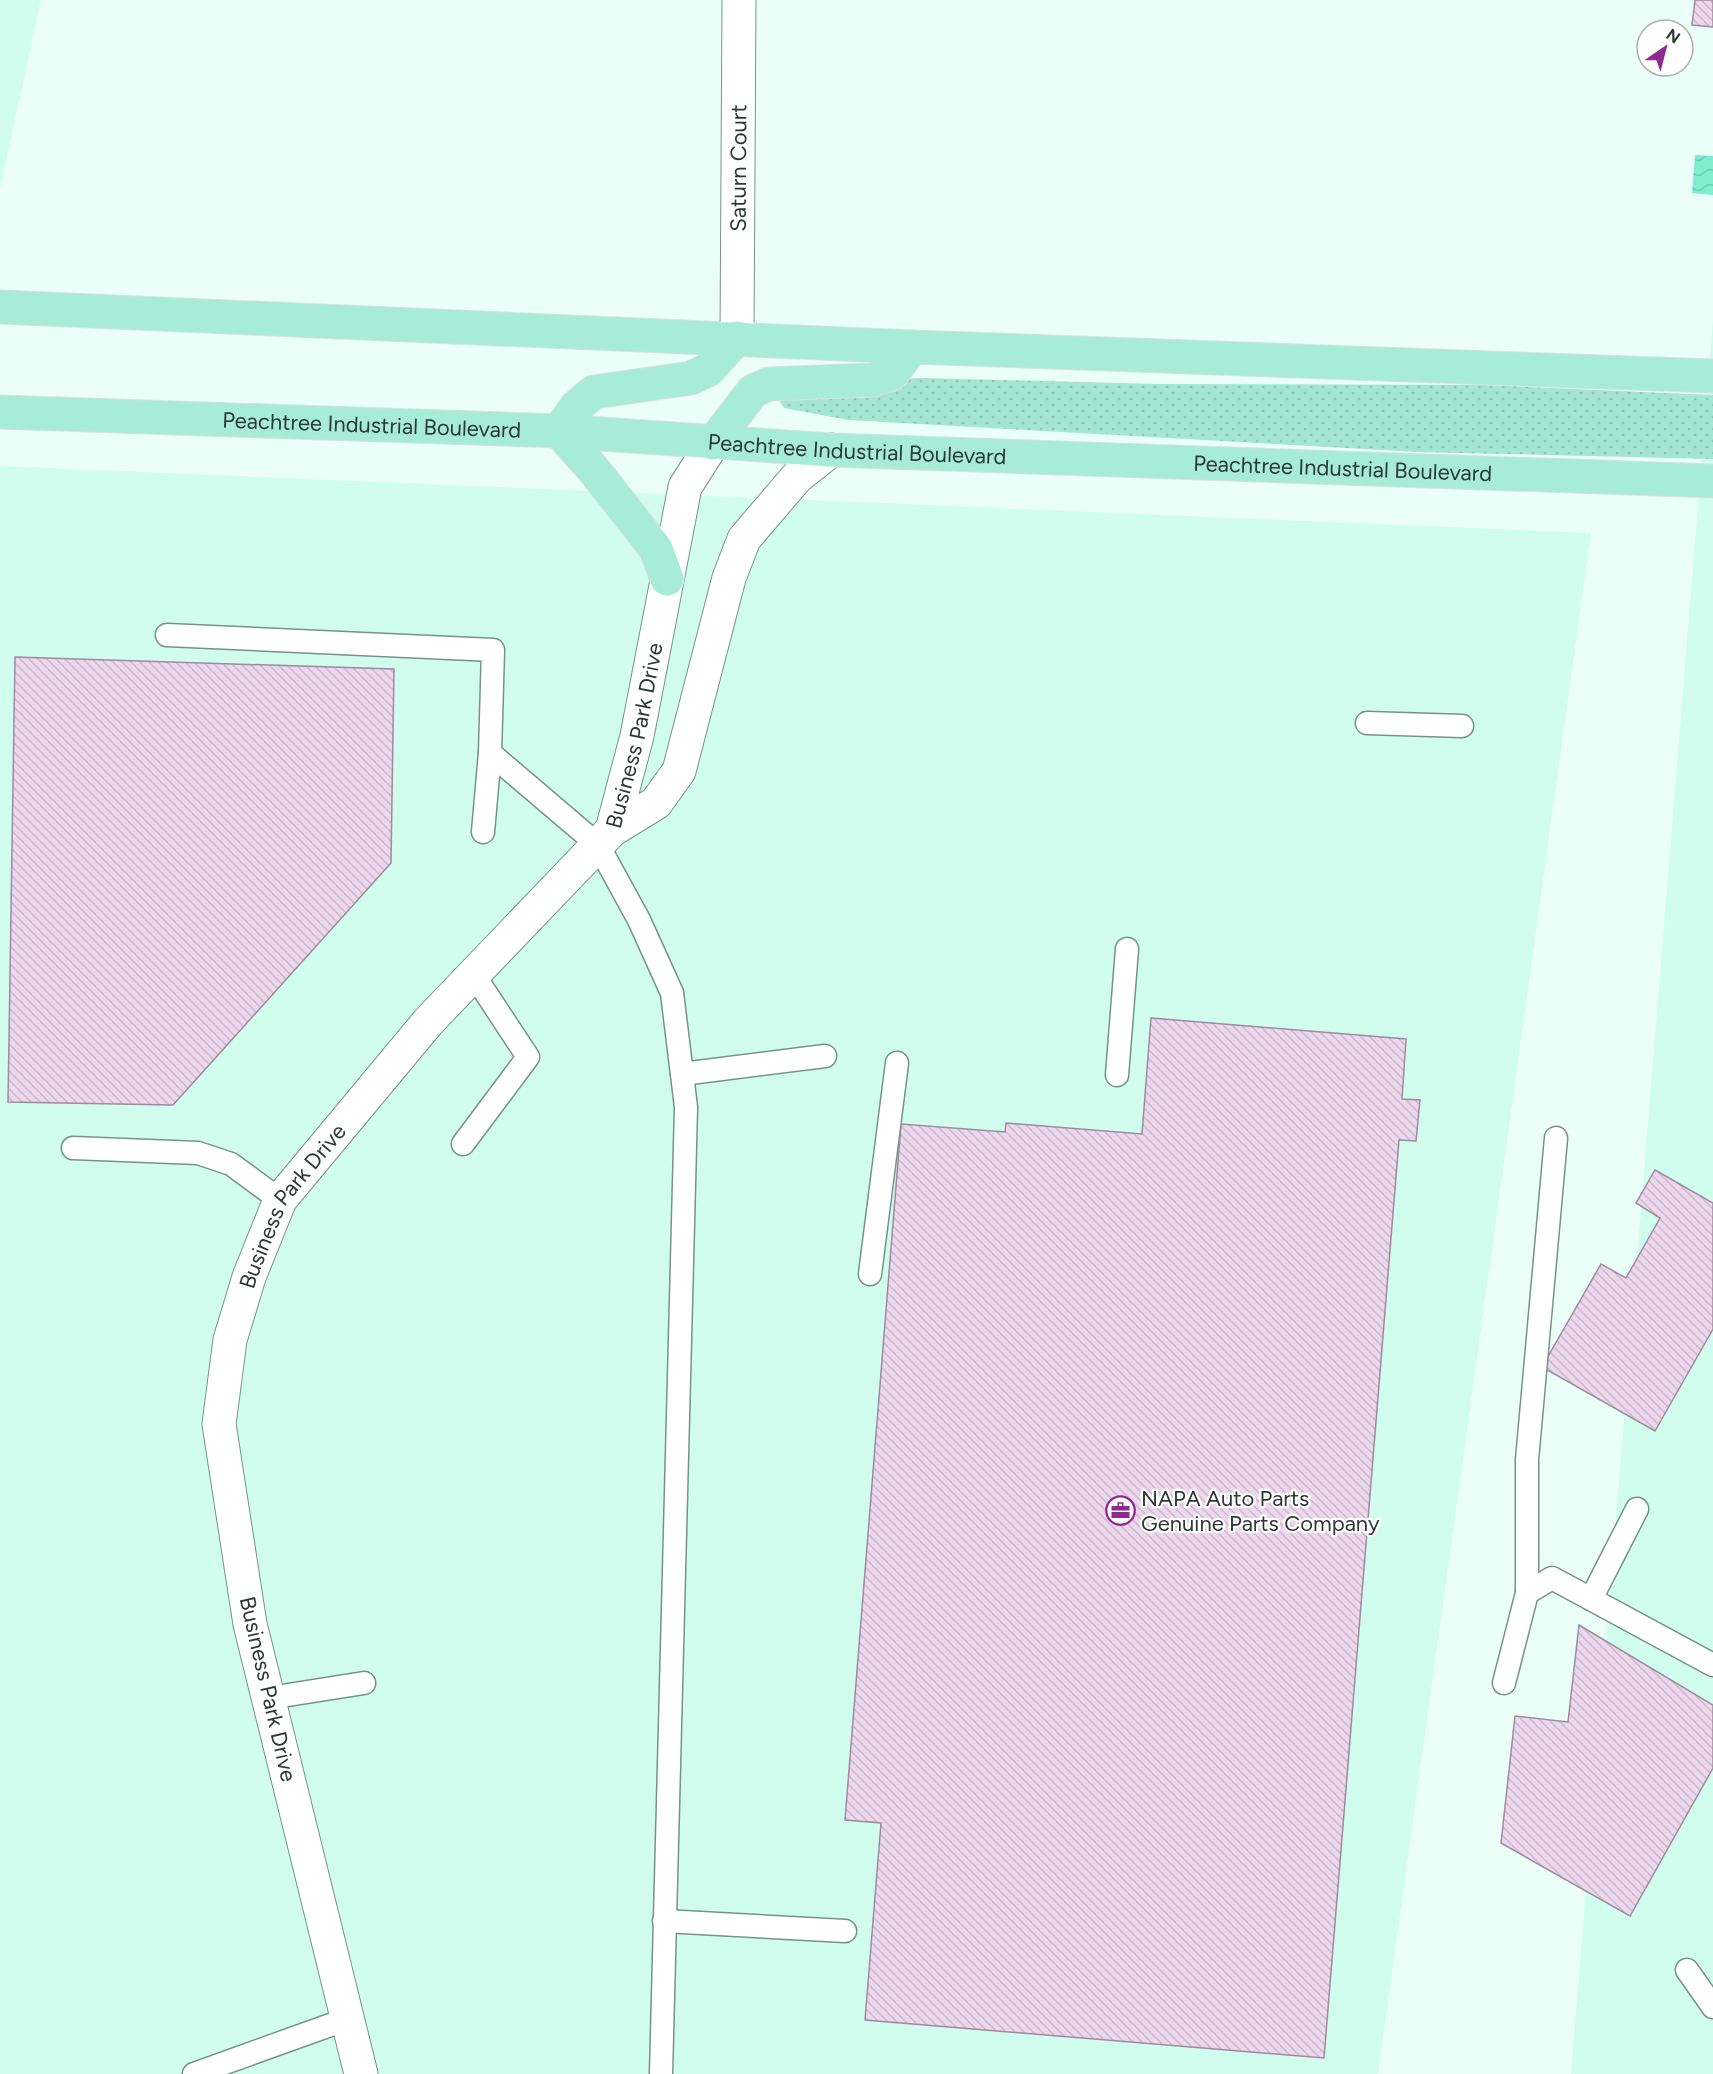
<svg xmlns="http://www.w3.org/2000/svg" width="1713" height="2074" viewBox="0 0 1713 2074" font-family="Figtree,sans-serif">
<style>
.built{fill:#d1fdef}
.grass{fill:url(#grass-dots)}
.water{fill:url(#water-waves)}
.building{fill:url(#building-back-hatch);stroke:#9f8a9e;stroke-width:1.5}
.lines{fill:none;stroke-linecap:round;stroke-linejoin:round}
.service-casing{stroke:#74948a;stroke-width:25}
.minor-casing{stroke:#74948a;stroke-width:35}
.trunk-casing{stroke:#dddfdf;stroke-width:35}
.service{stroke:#fff;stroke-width:22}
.minor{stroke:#fff;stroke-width:33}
.trunk{stroke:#a6ecd7;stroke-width:33}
.labels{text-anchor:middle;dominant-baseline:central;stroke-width:4.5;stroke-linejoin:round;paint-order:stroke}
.street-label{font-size:22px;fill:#2c3935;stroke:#fff}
.poi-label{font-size:22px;fill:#2c3935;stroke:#fff;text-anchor:start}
</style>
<defs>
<pattern id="grass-dots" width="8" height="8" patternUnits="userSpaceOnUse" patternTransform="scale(1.5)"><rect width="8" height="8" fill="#a4e6d2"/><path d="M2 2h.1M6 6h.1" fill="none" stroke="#8dc6b5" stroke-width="1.8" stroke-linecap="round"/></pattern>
<pattern id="water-waves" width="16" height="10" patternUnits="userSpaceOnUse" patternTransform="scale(1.5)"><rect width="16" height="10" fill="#7fedcf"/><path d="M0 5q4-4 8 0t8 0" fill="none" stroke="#6eccb2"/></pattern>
<pattern id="building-back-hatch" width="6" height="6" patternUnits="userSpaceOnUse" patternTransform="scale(1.5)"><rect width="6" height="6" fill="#edd7ed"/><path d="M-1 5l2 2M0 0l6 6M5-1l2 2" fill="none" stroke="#cbb9cc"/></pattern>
</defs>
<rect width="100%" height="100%" fill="#eafff8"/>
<g class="built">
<polygon points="0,0 41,0 0,189"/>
<polygon points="1713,318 1713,2074 1571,2074 1709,370"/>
<polygon points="0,466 1591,533 1378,2074 0,2074"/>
</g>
<polygon class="grass" points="925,378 1158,384 1485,385 1713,395 1713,459 1417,452 848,420 784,408 777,397 800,381"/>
<polygon class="water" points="1695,155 1713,156 1713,195 1692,193"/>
<g class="building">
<polygon points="1695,0 1713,0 1713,27 1692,25"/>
<polygon points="15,657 394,669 391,863 173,1105 8,1102"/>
<polygon points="1151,1018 1406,1039 1402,1099 1420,1100 1416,1141 1399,1140 1324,2058 865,2020 881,1823 845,1820 901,1124 1005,1132 1006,1123 1142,1134"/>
<polygon points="1655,1170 1713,1203 1713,1329 1655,1431 1542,1367 1601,1264 1626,1278 1660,1218 1636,1203"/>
<polygon points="1579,1625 1713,1705 1713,1768 1630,1916 1501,1843 1515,1716 1568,1722"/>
</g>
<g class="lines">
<defs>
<g id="service">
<polyline points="167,635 493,650 490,753 598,845 639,920 672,993 686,1107 661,2074"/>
<polyline points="1367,723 1462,726"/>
<polyline points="483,832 490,753"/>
<polyline points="682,1074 825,1056"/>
<polyline points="1117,1075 1127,949"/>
<polyline points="463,1144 528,1057 474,975"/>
<polyline points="73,1148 198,1153 231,1164 280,1200"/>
<polyline points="870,1274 897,1063"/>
<polyline points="1527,1593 1527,1460 1556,1138"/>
<polyline points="1591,1599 1637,1509"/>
<polyline points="1504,1683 1527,1593 1552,1578 1713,1665"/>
<polyline points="269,1698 364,1683"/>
<polyline points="664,1921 845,1931"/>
<polyline points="1687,1970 1713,2007"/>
<polyline points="194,2074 347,2019"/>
</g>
<g id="minor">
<path id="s1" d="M737,338l2,-338"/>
<polyline points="612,830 656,803 679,771 729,578 744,539 797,477 831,450"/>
<path id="s2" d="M361,2074l-111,-450 -31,-200 11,-84 19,-63 31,-77 148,-178 184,-192 25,-94 48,-249 28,-44"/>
</g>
<g id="trunk">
<polyline points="0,307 912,347 1713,376"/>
<path id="s3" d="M0,412l559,19 272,19 882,31"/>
<polyline points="559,431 576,407 594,392 691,378 708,370 737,338"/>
<polyline points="559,431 593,469 656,549 667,579"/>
<polyline points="713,443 753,391 769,384 872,380 892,374 912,347"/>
</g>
</defs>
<use href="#service" class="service-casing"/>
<use href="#minor" class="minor-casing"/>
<use href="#trunk" class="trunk-casing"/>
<use href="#service" class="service"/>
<use href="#minor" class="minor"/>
<use href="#trunk" class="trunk"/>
</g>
<defs>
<symbol id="office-ring" viewBox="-11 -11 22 22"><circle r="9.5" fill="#fff" stroke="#8d2990" stroke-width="1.5"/><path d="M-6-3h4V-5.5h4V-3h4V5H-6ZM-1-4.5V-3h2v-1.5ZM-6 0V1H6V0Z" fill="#8d2990"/></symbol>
</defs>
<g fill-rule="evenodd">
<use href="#office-ring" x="1104" y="1494" width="33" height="33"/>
</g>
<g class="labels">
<g class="street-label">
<text stroke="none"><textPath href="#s1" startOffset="170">Saturn Court</textPath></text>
<text stroke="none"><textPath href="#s3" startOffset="372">Peachtree Industrial Boulevard</textPath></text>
<text stroke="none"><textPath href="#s3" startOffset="858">Peachtree Industrial Boulevard</textPath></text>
<text stroke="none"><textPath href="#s3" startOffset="1344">Peachtree Industrial Boulevard</textPath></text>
<text stroke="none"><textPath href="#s2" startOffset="1494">Business Park Drive</textPath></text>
<text stroke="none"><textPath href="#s2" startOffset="900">Business Park Drive</textPath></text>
<text transform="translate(268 1689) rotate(77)">Business Park Drive</text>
</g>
<g class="poi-label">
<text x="1141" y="1498">NAPA Auto Parts<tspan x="1141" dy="25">Genuine Parts Company</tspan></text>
</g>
</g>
<g transform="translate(1665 48) rotate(35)"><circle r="28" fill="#ffffff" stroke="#abb0ae" stroke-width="1.5"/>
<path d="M0-4.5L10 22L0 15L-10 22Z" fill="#8d2990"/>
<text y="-9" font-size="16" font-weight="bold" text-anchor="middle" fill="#2c3935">N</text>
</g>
</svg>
